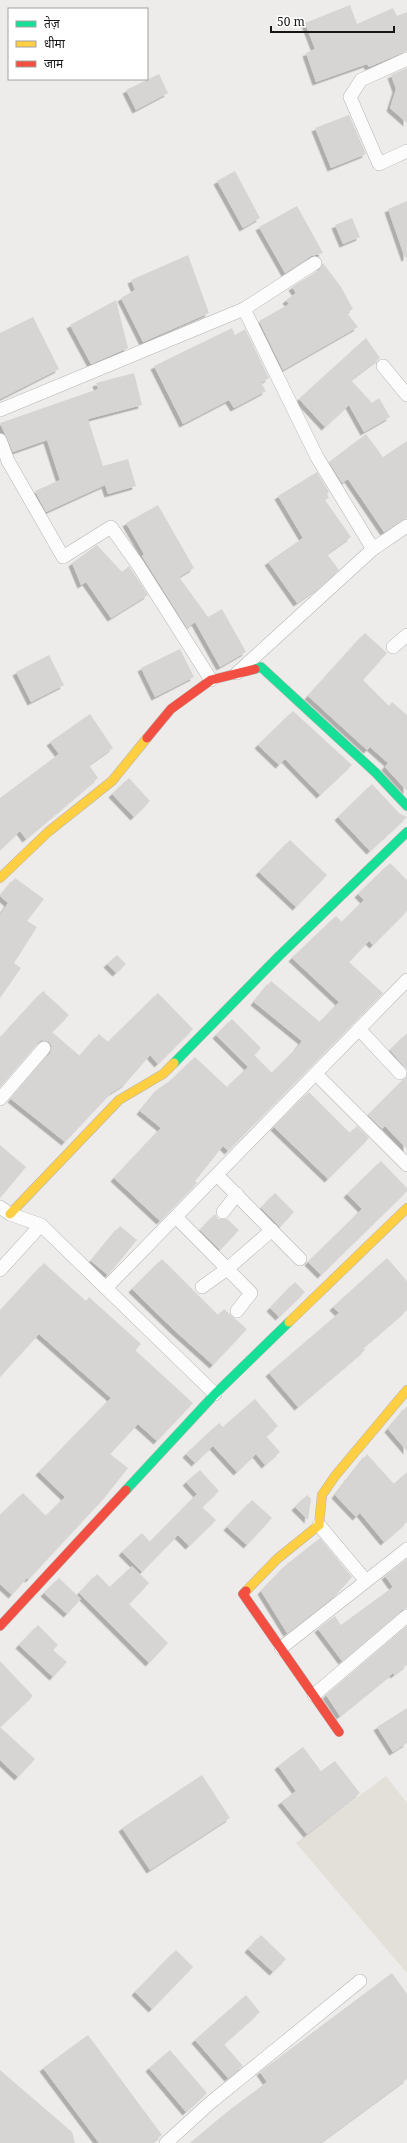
<svg xmlns="http://www.w3.org/2000/svg" width="407" height="2143" viewBox="0 0 407 2143" font-family="'Noto Serif','Noto Sans Devanagari',serif">
<style>
.built{fill:#e3e0d9}
.building{fill:#d6d5d4;filter:url(#shadow)}
.lines{fill:none;stroke-linecap:round;stroke-linejoin:round}
.street-casing{stroke:#b5b4b3;stroke-width:14}
.fast-casing{stroke:#b5b4b3;stroke-width:10}
.slow-casing{stroke:#b5b4b3;stroke-width:10}
.jam-casing{stroke:#b5b4b3;stroke-width:10}
.street{stroke:#fcfcfc;stroke-width:13}
.fast{stroke:#16e098;stroke-width:9}
.slow{stroke:#ffcf43;stroke-width:9}
.jam{stroke:#f24e42;stroke-width:9}
</style>
<defs>
<filter id="shadow"><feDropShadow dx="-3.5" dy="3.5" stdDeviation="0" flood-color="#0004"/></filter>
</defs>
<rect width="100%" height="100%" fill="#eeecea"/>
<polygon class="built" points="386,1776 407,1803 407,1973 296,1843"/>
<g class="building">
<polygon points="350,5 357,24 393,8 397,16 407,12 407,51 369,67 367,64 316,82 306,53 315,49 305,23"/>
<polygon points="407,68 407,123 390,108 396,89 391,75"/>
<polygon points="159,74 168,93 136,110 126,90"/>
<polygon points="349,115 366,154 331,168 315,128"/>
<polygon points="235,171 260,218 243,228 217,181"/>
<polygon points="407,201 407,257 405,258 388,209"/>
<polygon points="297,206 323,253 311,256 285,273 259,227"/>
<polygon points="352,218 360,237 343,244 335,225"/>
<polygon points="188,255 209,313 143,342 121,298 135,290 131,280"/>
<polygon points="323,263 341,287 353,309 347,313 358,327 283,370 259,321 289,304 286,300 296,293 292,287 319,270"/>
<polygon points="116,300 128,348 91,364 70,325"/>
<polygon points="33,317 59,369 0,399 0,333"/>
<polygon points="232,328 235,335 245,329 269,378 261,383 266,391 234,408 229,400 183,424 154,366"/>
<polygon points="366,338 380,358 351,380 372,403 379,398 390,417 364,432 349,405 325,427 299,399"/>
<polygon points="134,373 142,405 88,419 103,466 128,459 136,486 108,494 105,485 46,512 35,491 60,480 47,440 13,452 0,423 98,389 96,383"/>
<polygon points="366,434 383,457 407,441 407,518 384,532 348,479 342,483 329,462"/>
<polygon points="317,472 329,492 327,494 329,498 325,500 351,537 327,554 339,570 317,589 297,603 268,562 303,538 278,496"/>
<polygon points="158,505 194,568 179,577 208,617 222,609 246,652 220,667 195,622 187,628 142,556 144,554 126,523"/>
<polygon points="97,545 122,572 129,566 148,595 111,618 86,582 81,585 72,563"/>
<polygon points="365,633 387,653 363,680 389,706 392,702 407,715 407,791 385,767 388,763 370,747 367,750 308,696"/>
<polygon points="180,649 194,677 155,697 141,668"/>
<polygon points="49,655 64,685 31,702 16,672"/>
<polygon points="293,711 352,765 320,795 285,759 279,765 258,745"/>
<polygon points="90,714 113,748 89,765 98,778 26,839 20,831 0,850 0,798 59,754 50,742"/>
<polygon points="129,778 150,801 134,817 112,794"/>
<polygon points="372,784 399,813 407,817 370,851 338,817"/>
<polygon points="290,840 327,875 296,907 259,872"/>
<polygon points="390,863 407,880 407,911 373,945 369,941 349,962 383,993 228,1151 223,1146 195,1181 197,1183 160,1221 114,1178 161,1128 140,1111 159,1088 170,1081 195,1057 227,1087 248,1067 216,1035 232,1019 261,1048 254,1055 272,1073 296,1049 302,1041 254,1002 271,981 320,1022 339,1002 292,958 336,916 342,922 364,900 358,894"/>
<polygon points="15,878 44,899 27,921 37,927 14,963 21,968 0,998 0,915 8,903 0,896"/>
<polygon points="117,955 126,964 116,973 107,964"/>
<polygon points="43,991 69,1015 52,1032 80,1056 99,1034 108,1042 158,993 193,1029 158,1064 150,1055 125,1084 111,1093 65,1142 11,1099 50,1053 52,1046 49,1042 42,1040 38,1043 0,1087 0,1038"/>
<polygon points="407,1033 407,1070 390,1050"/>
<polygon points="407,1076 407,1149 385,1126 382,1129 368,1115"/>
<polygon points="309,1092 350,1133 357,1126 369,1138 328,1179 274,1127"/>
<polygon points="0,1145 26,1167 0,1198"/>
<polygon points="381,1161 407,1188 407,1191 321,1275 308,1262 362,1209 347,1194"/>
<polygon points="275,1193 294,1212 280,1227 261,1208"/>
<polygon points="215,1214 218,1219 227,1219 239,1230 220,1250 200,1230"/>
<polygon points="120,1226 137,1240 108,1275 91,1261"/>
<polygon points="387,1258 407,1281 407,1310 363,1348 365,1350 298,1407 269,1373 339,1313 333,1307"/>
<polygon points="162,1259 218,1315 224,1309 247,1329 213,1365 174,1330 132,1289"/>
<polygon points="44,1263 86,1301 89,1297 141,1344 135,1350 193,1403 157,1441 138,1424 110,1454 128,1468 105,1497 29,1579 27,1578 12,1595 0,1584 0,1515 23,1493 46,1516 65,1497 39,1472 111,1398 39,1334 0,1377 0,1311"/>
<polygon points="295,1282 305,1292 279,1317 270,1308"/>
<polygon points="255,1399 278,1426 266,1436 280,1452 265,1465 256,1454 237,1472 213,1446 195,1463 186,1454 219,1423 223,1427"/>
<polygon points="407,1406 407,1451 388,1429"/>
<polygon points="367,1454 394,1484 407,1472 407,1522 384,1542 360,1513 356,1517 335,1495"/>
<polygon points="200,1470 219,1491 202,1507 216,1520 189,1546 178,1535 142,1572 122,1552 142,1533 150,1542 197,1494 186,1482"/>
<polygon points="307,1495 311,1499 308,1520 295,1507"/>
<polygon points="252,1500 272,1518 247,1545 227,1527"/>
<polygon points="320,1538 352,1577 336,1595 287,1633 261,1591 286,1565"/>
<polygon points="407,1559 407,1608 402,1610 342,1661 318,1629 335,1616 341,1625 393,1587 385,1576"/>
<polygon points="132,1566 149,1583 129,1604 168,1643 149,1663 79,1593 97,1574 110,1587"/>
<polygon points="59,1578 81,1599 67,1614 44,1593"/>
<polygon points="38,1625 58,1645 53,1650 67,1662 53,1677 19,1645"/>
<polygon points="407,1626 407,1665 394,1675 393,1673 340,1716 326,1695"/>
<polygon points="0,1661 33,1696 0,1727 35,1759 18,1777 0,1760"/>
<polygon points="407,1708 407,1743 393,1752 377,1727"/>
<polygon points="303,1747 321,1771 335,1761 360,1793 307,1834 281,1802 296,1791 278,1766"/>
<polygon points="202,1775 230,1818 150,1870 122,1828"/>
<polygon points="261,1935 286,1959 273,1972 248,1949"/>
<polygon points="176,1950 193,1967 152,2009 135,1992"/>
<polygon points="392,1973 407,1994 407,2079 320,2143 190,2143 227,2112 267,2082 260,2072"/>
<polygon points="246,1995 260,2012 224,2044 243,2066 228,2078 195,2040"/>
<polygon points="88,2035 162,2135 151,2143 99,2143 43,2068"/>
<polygon points="170,2050 207,2093 186,2112 149,2068"/>
<polygon points="0,2070 72,2132 75,2143 0,2143"/>
</g>
<g class="lines">
<defs>
<g id="street">
<polyline points="407,59 361,80 350,97 379,164 407,151"/>
<polyline points="244,309 317,457 373,549 407,526"/>
<polyline points="383,366 407,395"/>
<polyline points="0,410 244,309 315,263"/>
<polyline points="0,440 8,461 63,557 111,527 138,565 211,680"/>
<polyline points="393,647 407,635"/>
<polyline points="237,673 373,549"/>
<polyline points="359,1029 400,1073"/>
<polyline points="316,1074 407,1165"/>
<polyline points="0,1099 44,1048"/>
<polyline points="217,1175 300,1259"/>
<polyline points="0,1207 10,1214 41,1225 215,1394"/>
<polyline points="223,1212 237,1194"/>
<polyline points="176,1217 251,1293 237,1311"/>
<polyline points="0,1270 41,1225"/>
<polyline points="202,1287 227,1269 272,1230"/>
<polyline points="106,1288 407,980"/>
<polyline points="319,1525 366,1581"/>
<polyline points="281,1648 407,1549"/>
<polyline points="314,1695 407,1616"/>
<polyline points="166,2143 210,2103 360,1981"/>
</g>
<g id="fast">
<polyline points="255,669 261,667 376,773 407,806"/>
<polyline points="174,1063 279,956 407,832"/>
<polyline points="126,1490 215,1394 289,1322"/>
</g>
<g id="slow">
<polyline points="0,878 48,832 112,781 147,738"/>
<polyline points="10,1214 119,1100 163,1074 174,1063"/>
<polyline points="289,1322 407,1208"/>
<polyline points="246,1591 277,1559 319,1525 322,1495 335,1476 407,1390"/>
</g>
<g id="jam">
<polyline points="147,738 171,709 211,680 255,669"/>
<polyline points="246,1591 243,1594 339,1732"/>
<polyline points="0,1626 126,1490"/>
</g>
</defs>
<use href="#street" class="street-casing"/>
<use href="#fast" class="fast-casing"/>
<use href="#slow" class="slow-casing"/>
<use href="#jam" class="jam-casing"/>
<use href="#street" class="street"/>
<use href="#fast" class="fast"/>
<use href="#slow" class="slow"/>
<use href="#jam" class="jam"/>
</g>
<rect x="8" y="8" width="140" height="72" fill="#ffffff" stroke="#a2a2a1"/>
<rect x="16" y="21" width="20" height="6" fill="#16e098" stroke="#a2a2a1"/>
<text x="44" y="28" font-size="12" fill="#171615">तेज़</text>
<rect x="16" y="41" width="20" height="6" fill="#ffcf43" stroke="#a2a2a1"/>
<text x="44" y="48" font-size="12" fill="#171615">धीमा</text>
<rect x="16" y="61" width="20" height="6" fill="#f24e42" stroke="#a2a2a1"/>
<text x="44" y="68" font-size="12" fill="#171615">जाम</text>
<path d="M271 26v6h123v-6" fill="none" stroke="#171615" stroke-width="2"/>
<text x="277" y="26" font-size="12" fill="#171615" stroke="#ffffff" stroke-width="3" paint-order="stroke">50 m</text>
</svg>
